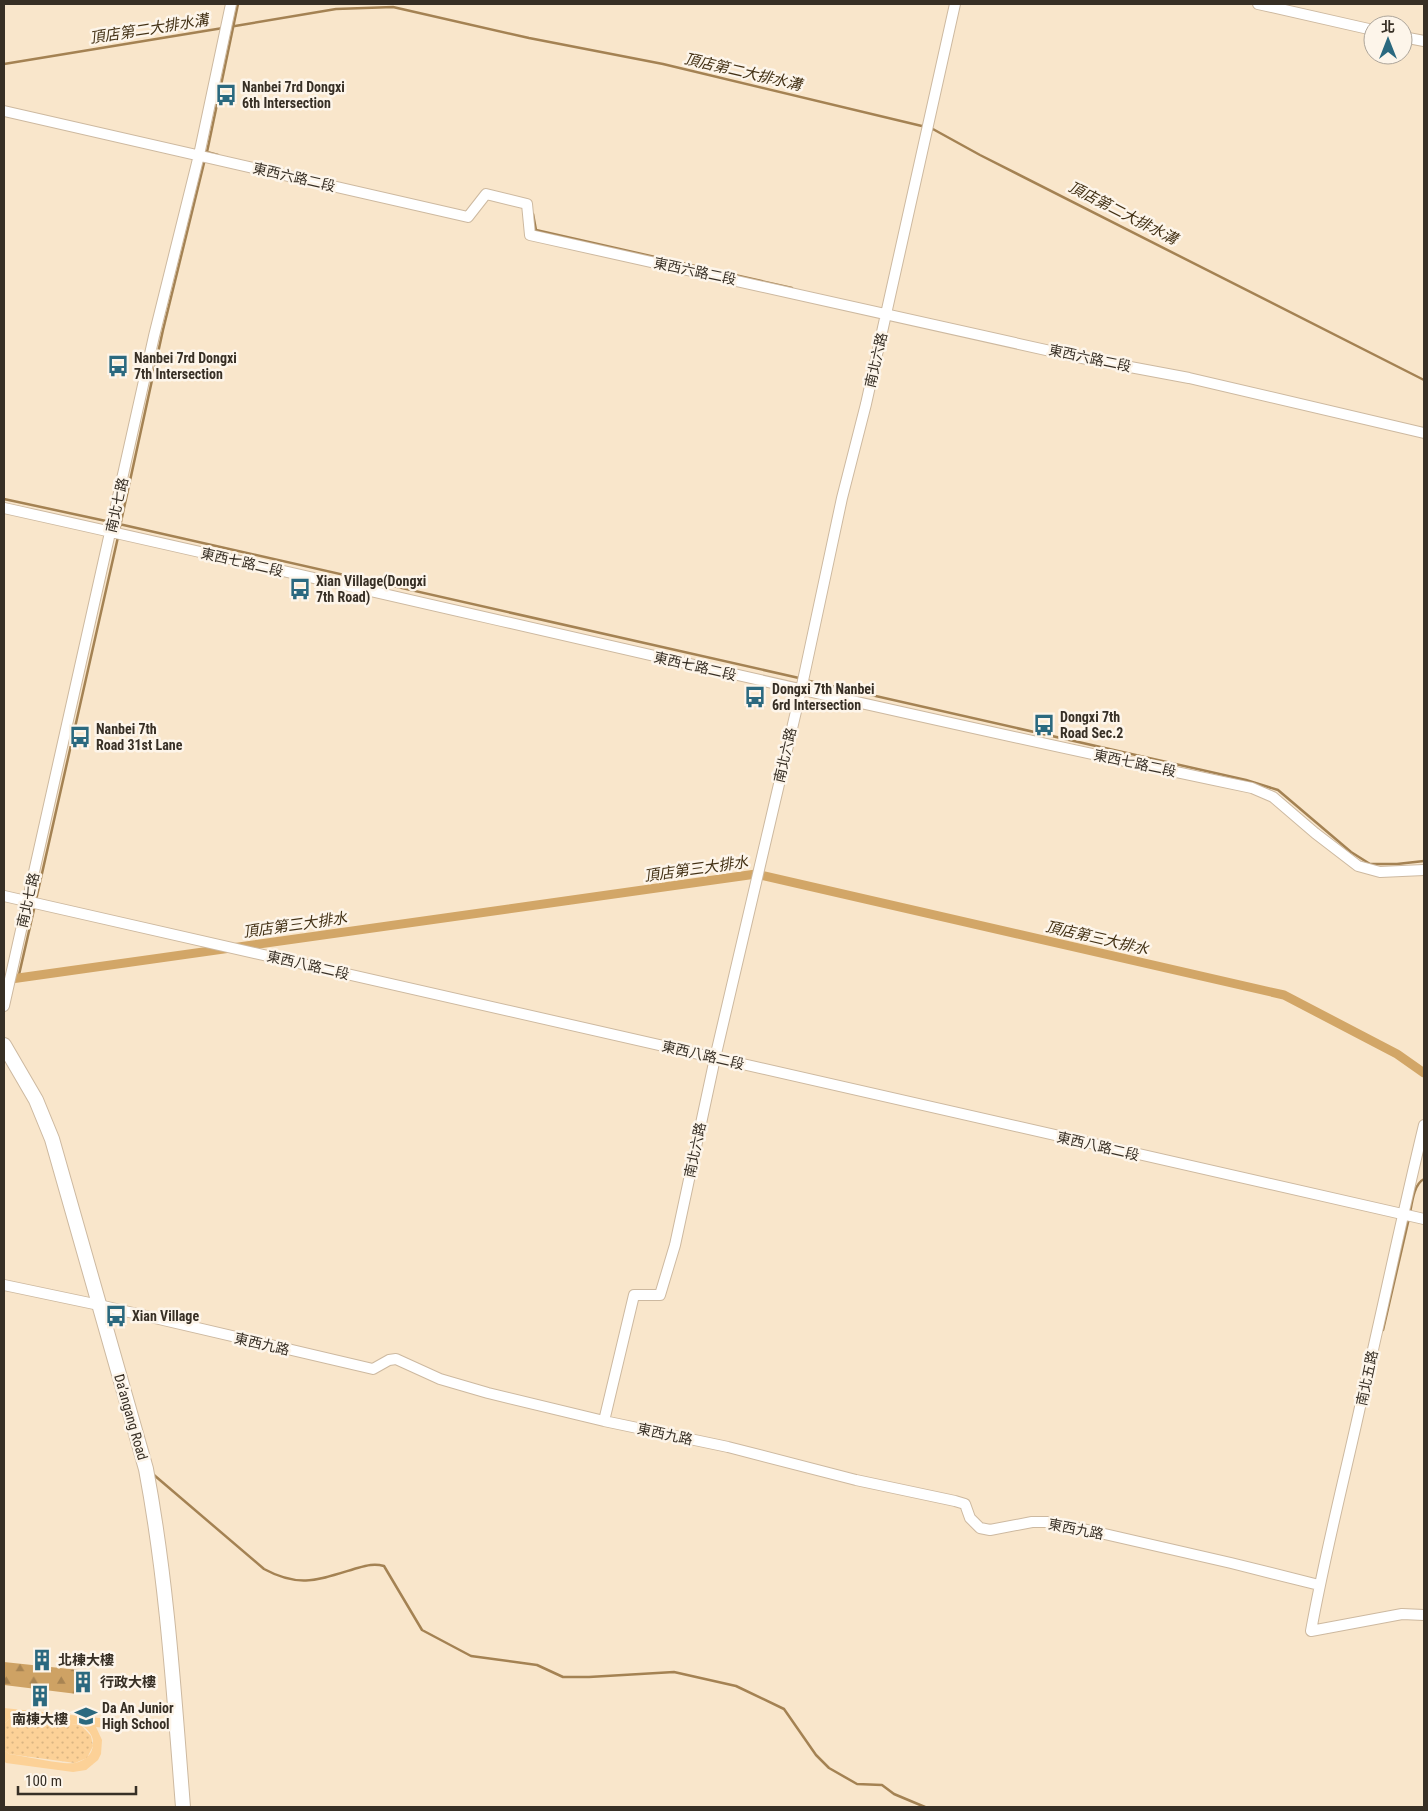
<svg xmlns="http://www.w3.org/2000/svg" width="1428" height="1811" viewBox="0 0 1428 1811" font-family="'Roboto Condensed','Noto Sans TC',sans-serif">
	<defs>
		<pattern id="grass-dots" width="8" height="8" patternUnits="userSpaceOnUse" patternTransform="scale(1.25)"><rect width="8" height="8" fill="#fcd197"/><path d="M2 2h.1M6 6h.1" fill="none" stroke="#d9b482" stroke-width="1.8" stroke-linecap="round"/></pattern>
		<pattern id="forest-firs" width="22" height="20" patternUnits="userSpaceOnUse" patternTransform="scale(1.25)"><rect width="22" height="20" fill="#cea264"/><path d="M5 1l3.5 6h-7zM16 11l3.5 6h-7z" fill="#a88452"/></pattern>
	</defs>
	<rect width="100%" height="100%" fill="#f9e6cb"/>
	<!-- grass -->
	<path fill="url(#grass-dots)" d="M13,1718L81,1725L91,1736L93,1746L87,1758L75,1763L9,1754L4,1750V1724L9,1719Z"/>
	<!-- forest -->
	<path fill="url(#forest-firs)" d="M4,1662L79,1670L77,1694L4,1685Z"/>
	<!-- park -->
	<path fill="#fcd197" d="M4,1708L109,1719L108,1728L96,1727L102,1740L101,1754L98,1760L86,1770L73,1772L6,1763L4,1761V1750L9,1754C25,1756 61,1765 75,1763C85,1761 93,1754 93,1744C94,1736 88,1729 81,1725L13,1718L9,1719L4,1724Z"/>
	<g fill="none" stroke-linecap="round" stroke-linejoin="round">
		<!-- stream -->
		<path stroke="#a48253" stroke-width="2.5" d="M229,27L336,9L393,7L529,38L663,64L926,127
			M4,64L223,28
			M931,128L980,155L1424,380
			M207,152L218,155
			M207,152L238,4
			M533,214L536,230L792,288
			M4,499L106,521
			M119,524L799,678
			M119,531L163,330L205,159
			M805,680L1246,780L1278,790L1351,852L1370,864H1397L1424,861
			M36,900L118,537
			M18,979L35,905
			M1410,1213C1412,1202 1414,1184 1424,1179
			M1383,1330L1409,1218
			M154,1475L264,1569C299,1588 318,1580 354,1569C365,1566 373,1563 384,1566L422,1630L471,1656L537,1665L563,1677H589L674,1672L736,1686L784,1709L816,1755L829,1768L857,1784L882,1785L894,1794L925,1807"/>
		<!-- canal -->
		<path stroke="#d2a667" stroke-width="9" d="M4,980L756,874L1284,995L1397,1054L1424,1073"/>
		<!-- minor casing -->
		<g stroke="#cdb9a0" stroke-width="12">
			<path id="minor" d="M1258,4L1373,30
				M1403,37L1424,41
				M4,111L468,217L486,194L527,204L530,235L1082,358L1189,378L1424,433
				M4,508C420,600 835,701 1252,788L1273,797L1315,833L1358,866L1380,872L1424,870
				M4,896L1424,1219
				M4,1006L154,336L199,155L231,4
				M1424,1125C1402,1216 1383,1307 1362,1398C1345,1476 1325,1553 1311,1631L1402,1614L1424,1615
				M4,1285L99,1305L373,1369L389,1360L396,1359L440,1379L488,1393L604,1421L728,1447L856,1480L955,1501L965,1504L970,1518L980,1528L990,1530L1032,1522H1052L1231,1563L1319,1585
				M604,1421L634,1295H660L675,1245L715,1058L801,690L842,498L866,404L955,4"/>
		</g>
		<!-- major casing -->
		<g stroke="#cdb9a0" stroke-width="16">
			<path id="major" d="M4,1045L36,1100L52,1139L146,1469C167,1580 174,1694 183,1807"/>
		</g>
		<!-- minor -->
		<use href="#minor" stroke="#fff" stroke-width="10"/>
		<!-- major -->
		<use href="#major" stroke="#fff" stroke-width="14"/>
	</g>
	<!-- icons -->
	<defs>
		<g id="bus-bare" transform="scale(1.725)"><path d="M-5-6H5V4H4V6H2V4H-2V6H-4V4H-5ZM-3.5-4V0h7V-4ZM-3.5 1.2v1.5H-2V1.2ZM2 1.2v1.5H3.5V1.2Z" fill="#2b697f" stroke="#fdf5ea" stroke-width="2.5" paint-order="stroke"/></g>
		<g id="building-bare" transform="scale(1.725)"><path d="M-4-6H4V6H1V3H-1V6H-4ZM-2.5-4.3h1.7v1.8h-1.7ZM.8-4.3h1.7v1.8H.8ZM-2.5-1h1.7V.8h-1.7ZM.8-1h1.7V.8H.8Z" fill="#2b697f" stroke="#fdf5ea" stroke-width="2.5" paint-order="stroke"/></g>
		<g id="school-bare" transform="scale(1.725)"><path d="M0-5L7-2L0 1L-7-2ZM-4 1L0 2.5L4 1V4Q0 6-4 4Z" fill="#2b697f" stroke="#fdf5ea" stroke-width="2.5" paint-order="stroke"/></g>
	</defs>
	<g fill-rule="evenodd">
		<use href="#bus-bare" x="226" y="95"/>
		<use href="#bus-bare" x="118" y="366"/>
		<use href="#bus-bare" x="300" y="589"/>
		<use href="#bus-bare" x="755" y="697"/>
		<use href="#bus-bare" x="1044" y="725"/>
		<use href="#bus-bare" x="80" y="737"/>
		<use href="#bus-bare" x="116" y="1316"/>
		<use href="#building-bare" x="42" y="1660"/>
		<use href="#building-bare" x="83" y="1682"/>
		<use href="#building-bare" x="40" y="1696"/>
		<use href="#school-bare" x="86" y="1716"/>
	</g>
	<g text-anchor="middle" stroke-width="5" stroke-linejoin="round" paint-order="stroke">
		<!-- poi labels -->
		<g font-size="14" font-weight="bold" fill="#372f25" stroke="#fdf5ea" text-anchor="start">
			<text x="242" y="92">Nanbei 7rd Dongxi<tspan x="242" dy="16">6th Intersection</tspan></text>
			<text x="134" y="363">Nanbei 7rd Dongxi<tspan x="134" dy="16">7th Intersection</tspan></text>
			<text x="316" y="586">Xian Village(Dongxi<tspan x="316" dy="16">7th Road)</tspan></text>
			<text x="772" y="694">Dongxi 7th Nanbei<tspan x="772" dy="16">6rd Intersection</tspan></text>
			<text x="1060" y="722">Dongxi 7th<tspan x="1060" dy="16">Road Sec.2</tspan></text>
			<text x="96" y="734">Nanbei 7th<tspan x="96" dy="16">Road 31st Lane</tspan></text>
			<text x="132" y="1321">Xian Village</text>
			<text x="58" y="1665">北棟大樓</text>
			<text x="100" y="1687">行政大樓</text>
			<text x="102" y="1713">Da An Junior<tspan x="102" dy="16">High School</tspan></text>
			<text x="40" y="1724" text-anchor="middle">南棟大樓</text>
		</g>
		<!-- street labels -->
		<g font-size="14" fill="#372f25" stroke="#fdf5ea">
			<text transform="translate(294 177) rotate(13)" y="5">東西六路二段</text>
			<text transform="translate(695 271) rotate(12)" y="5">東西六路二段</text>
			<text transform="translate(1090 358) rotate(12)" y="5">東西六路二段</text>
			<text transform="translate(876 360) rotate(-77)" y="5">南北六路</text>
			<text transform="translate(117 505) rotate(-77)" y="5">南北七路</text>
			<text transform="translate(242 562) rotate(13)" y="5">東西七路二段</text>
			<text transform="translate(695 666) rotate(13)" y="5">東西七路二段</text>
			<text transform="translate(785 755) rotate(-77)" y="5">南北六路</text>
			<text transform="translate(1135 763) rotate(12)" y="5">東西七路二段</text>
			<text transform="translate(28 900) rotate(-77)" y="5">南北七路</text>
			<text transform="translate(308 965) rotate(13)" y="5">東西八路二段</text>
			<text transform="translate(703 1055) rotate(13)" y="5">東西八路二段</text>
			<text transform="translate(1098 1146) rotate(13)" y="5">東西八路二段</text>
			<text transform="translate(695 1150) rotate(-78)" y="5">南北六路</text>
			<text transform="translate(262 1344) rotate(13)" y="5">東西九路</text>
			<text transform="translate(1367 1378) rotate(-78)" y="5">南北五路</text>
			<text transform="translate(131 1417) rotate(74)" y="5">Da’angang Road</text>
			<text transform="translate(665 1434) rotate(12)" y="5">東西九路</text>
			<text transform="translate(1076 1529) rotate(11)" y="5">東西九路</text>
		</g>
		<!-- water labels -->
		<g font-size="15" font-style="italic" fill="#433115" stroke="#fdf5ea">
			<text transform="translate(149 29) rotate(-9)" y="5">頂店第二大排水溝</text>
			<text transform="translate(743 72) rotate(13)" y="5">頂店第二大排水溝</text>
			<text transform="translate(1123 213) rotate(27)" y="5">頂店第二大排水溝</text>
			<text transform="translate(696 869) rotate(-8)" y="5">頂店第三大排水</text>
			<text transform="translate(295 925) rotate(-8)" y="5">頂店第三大排水</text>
			<text transform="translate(1097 938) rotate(13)" y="5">頂店第三大排水</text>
		</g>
	</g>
	<!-- border -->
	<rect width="1428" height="1811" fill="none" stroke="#372f25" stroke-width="10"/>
	<!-- north arrow -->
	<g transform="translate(1388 40)"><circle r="24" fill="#fdf5ea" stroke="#aea69b"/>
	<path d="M0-4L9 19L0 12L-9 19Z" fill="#2b697f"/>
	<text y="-8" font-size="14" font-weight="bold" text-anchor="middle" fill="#372f25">北</text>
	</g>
	<!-- scale -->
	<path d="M18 1786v8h118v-8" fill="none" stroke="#372f25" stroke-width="2.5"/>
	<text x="25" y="1786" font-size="15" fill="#372f25" stroke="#fdf5ea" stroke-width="4" paint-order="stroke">100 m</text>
</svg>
